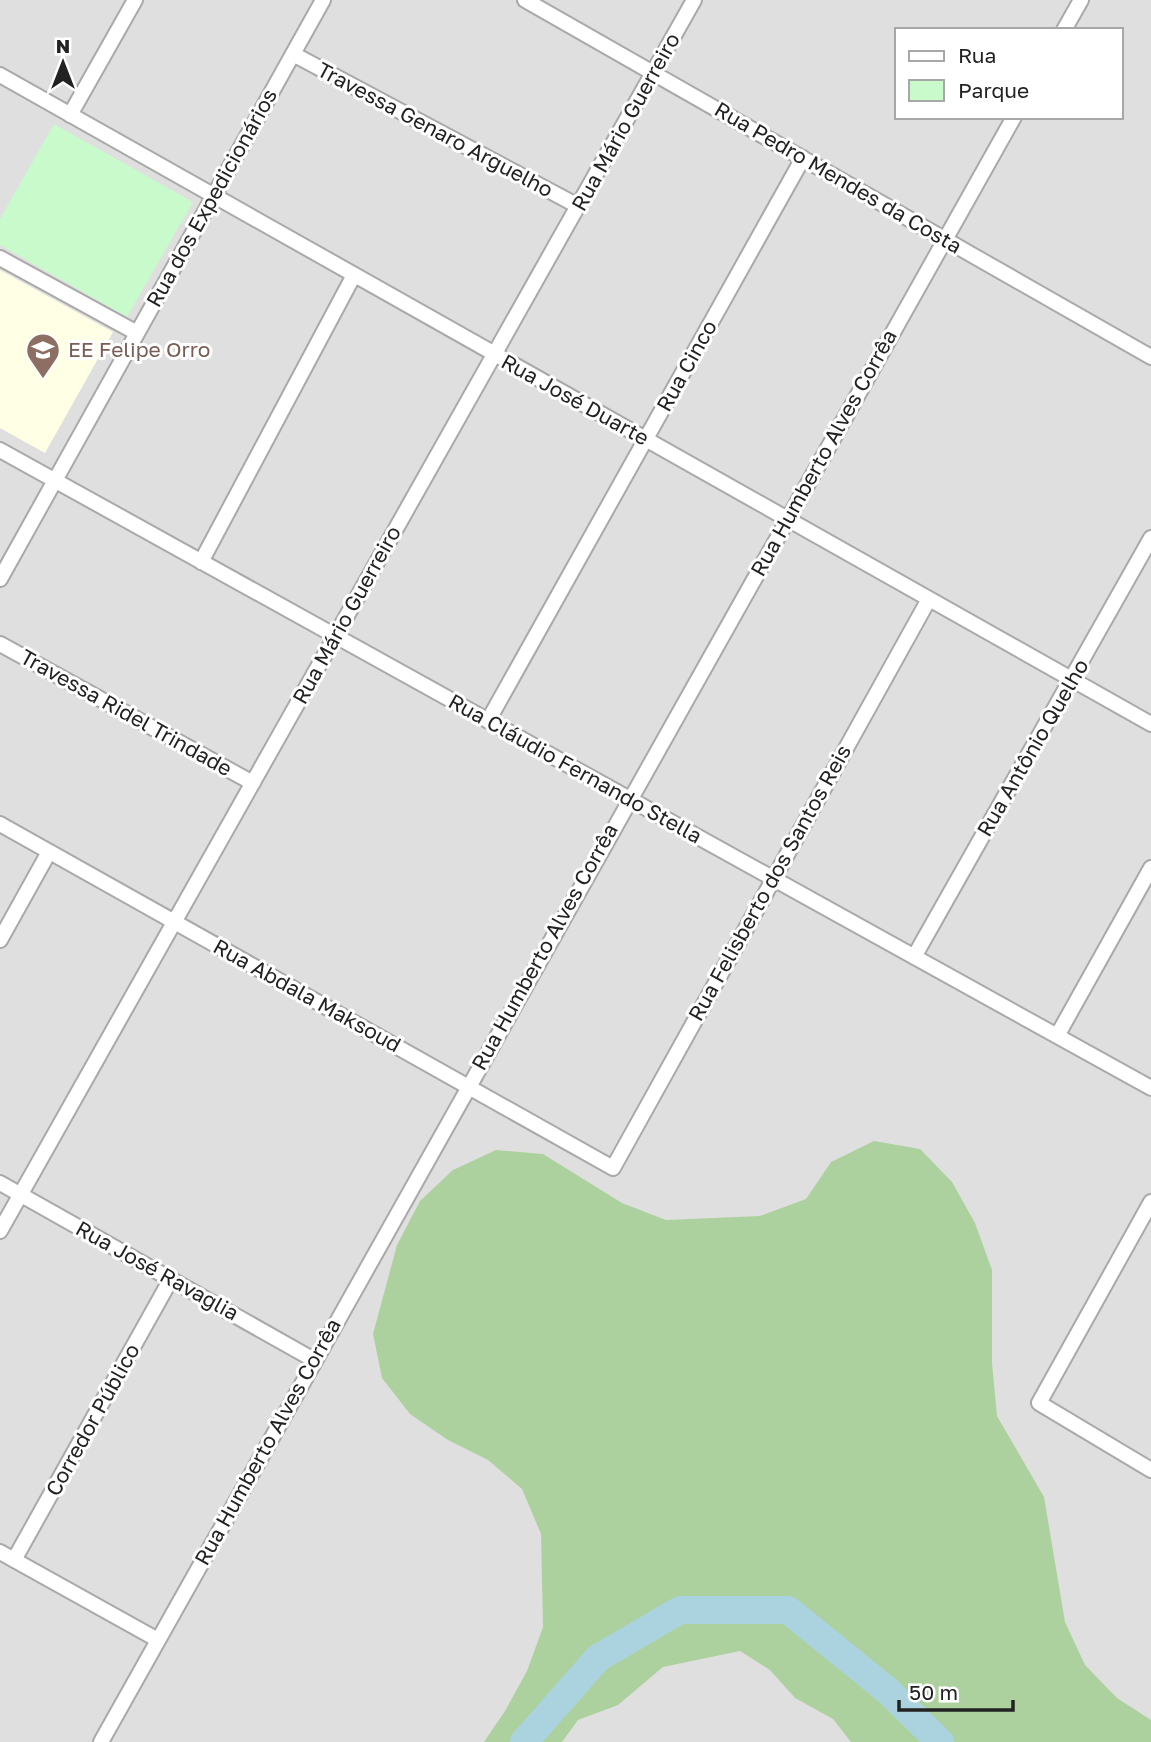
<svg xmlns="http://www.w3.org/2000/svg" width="1151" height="1742" viewBox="0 0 1151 1742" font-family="'Golos Text',sans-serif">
	<rect width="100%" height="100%" fill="#f2efe9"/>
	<!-- residential -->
	<path fill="#e0dfdf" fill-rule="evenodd" d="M0,0H1151V1742H0ZM897,30H1121V117H897Z"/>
	<!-- education -->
	<path fill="#ffffe5" d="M0,270L113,332L45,453L0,428Z"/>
	<!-- forest -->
	<path fill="#add19e" d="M874,1141L920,1149L952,1182L975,1223L992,1270V1363L997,1416L1044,1497L1065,1622L1085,1665L1117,1698L1151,1720V1742H851L833,1719L795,1698L770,1670L740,1651L663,1667L618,1705L578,1720L562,1742H484L505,1711L527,1671L543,1627L541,1534L522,1489L488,1460L448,1440L410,1414L382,1378L373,1334L397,1245L420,1201L453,1170L496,1150L543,1154L622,1203L666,1220L760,1216L806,1199L831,1162Z"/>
	<!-- park -->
	<path fill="#c8facc" d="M54,124L193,202L127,317L0,245V219Z"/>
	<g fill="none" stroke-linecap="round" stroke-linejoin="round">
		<!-- river -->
		<path stroke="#aad3df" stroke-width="28" d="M524,1742L598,1658L680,1610H788L888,1691L940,1742"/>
		<!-- minor casing -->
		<g stroke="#a9a9a9" stroke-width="18">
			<path id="minor" d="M525,0L1151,357
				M1064,30L1081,0
				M293,54L578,206
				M0,75L1151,724
				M70,115L135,0
				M0,258L137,333
				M0,450L1151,1088
				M201,562L354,275
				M0,579L323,0
				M0,644L253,783
				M488,721L803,158
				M0,824L613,1168L929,599
				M0,940L49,852
				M914,957L1151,538
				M1057,1036L1151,868
				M0,1183L314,1360
				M1151,1202L1039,1403L1151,1470
				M0,1231L694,0
				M0,1552L158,1640
				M14,1560L171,1279
				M101,1742L1014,117"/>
		</g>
		<!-- minor -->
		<use href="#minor" stroke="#fff" stroke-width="14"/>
	</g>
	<!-- icons -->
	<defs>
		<g id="school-pin" transform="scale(1.75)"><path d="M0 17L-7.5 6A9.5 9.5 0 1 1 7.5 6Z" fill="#8d6e63" stroke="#fff"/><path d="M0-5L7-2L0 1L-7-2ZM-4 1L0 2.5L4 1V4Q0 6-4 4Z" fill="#fff"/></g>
	</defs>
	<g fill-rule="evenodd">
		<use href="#school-pin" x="43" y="350"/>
	</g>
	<g text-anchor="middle" stroke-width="6" stroke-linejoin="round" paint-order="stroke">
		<!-- street labels -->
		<g font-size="21" fill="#222" stroke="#fff">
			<text transform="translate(626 122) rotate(-61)" y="7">Rua Mário Guerreiro</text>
			<text transform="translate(435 130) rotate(28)" y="7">Travessa Genaro Arguelho</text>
			<text transform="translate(838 178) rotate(30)" y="7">Rua Pedro Mendes da Costa</text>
			<text transform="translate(212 198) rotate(-61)" y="7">Rua dos Expedicionários</text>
			<text transform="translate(687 366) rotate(-61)" y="7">Rua Cinco</text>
			<text transform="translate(575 400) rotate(29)" y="7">Rua José Duarte</text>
			<text transform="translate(824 453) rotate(-61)" y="7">Rua Humberto Alves Corrêa</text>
			<text transform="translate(347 615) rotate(-61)" y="7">Rua Mário Guerreiro</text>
			<text transform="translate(126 713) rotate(29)" y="7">Travessa Ridel Trindade</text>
			<text transform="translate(1033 748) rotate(-60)" y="7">Rua Antônio Quelho</text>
			<text transform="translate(575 769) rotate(29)" y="7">Rua Cláudio Fernando Stella</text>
			<text transform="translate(770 883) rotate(-61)" y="7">Rua Felisberto dos Santos Reis</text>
			<text transform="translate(545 947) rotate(-61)" y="7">Rua Humberto Alves Corrêa</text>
			<text transform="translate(307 996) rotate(29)" y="7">Rua Abdala Maksoud</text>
			<text transform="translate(157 1271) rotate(29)" y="7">Rua José Ravaglia</text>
			<text transform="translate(93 1420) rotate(-61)" y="7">Corredor Público</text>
			<text transform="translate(268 1442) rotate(-61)" y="7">Rua Humberto Alves Corrêa</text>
		</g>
		<!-- education labels -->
		<g font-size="21" fill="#785e54" stroke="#fff" text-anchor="start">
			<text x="68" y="357">EE Felipe Orro</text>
		</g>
	</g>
	<!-- legend -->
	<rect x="895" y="28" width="228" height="91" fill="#ffffff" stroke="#a7a7a7" stroke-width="2"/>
	<rect x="909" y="51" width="35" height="10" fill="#ffffff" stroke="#a7a7a7" stroke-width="2"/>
	<text x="958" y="63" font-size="21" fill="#222222">Rua</text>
	<rect x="909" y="80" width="35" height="21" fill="#c8facc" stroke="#a7a7a7" stroke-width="2"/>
	<text x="958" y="98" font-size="21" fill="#222222">Parque</text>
	<!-- north arrow -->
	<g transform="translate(63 63)" stroke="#ffffff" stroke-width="5" paint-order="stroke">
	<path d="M0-5L12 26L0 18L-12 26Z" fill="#222222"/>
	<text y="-10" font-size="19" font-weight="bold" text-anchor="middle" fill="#222222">N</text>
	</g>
	<!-- scale -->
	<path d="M899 1700v10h114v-10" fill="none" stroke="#222222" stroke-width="3.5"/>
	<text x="909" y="1700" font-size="21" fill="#222222" stroke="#ffffff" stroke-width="5" paint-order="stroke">50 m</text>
</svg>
